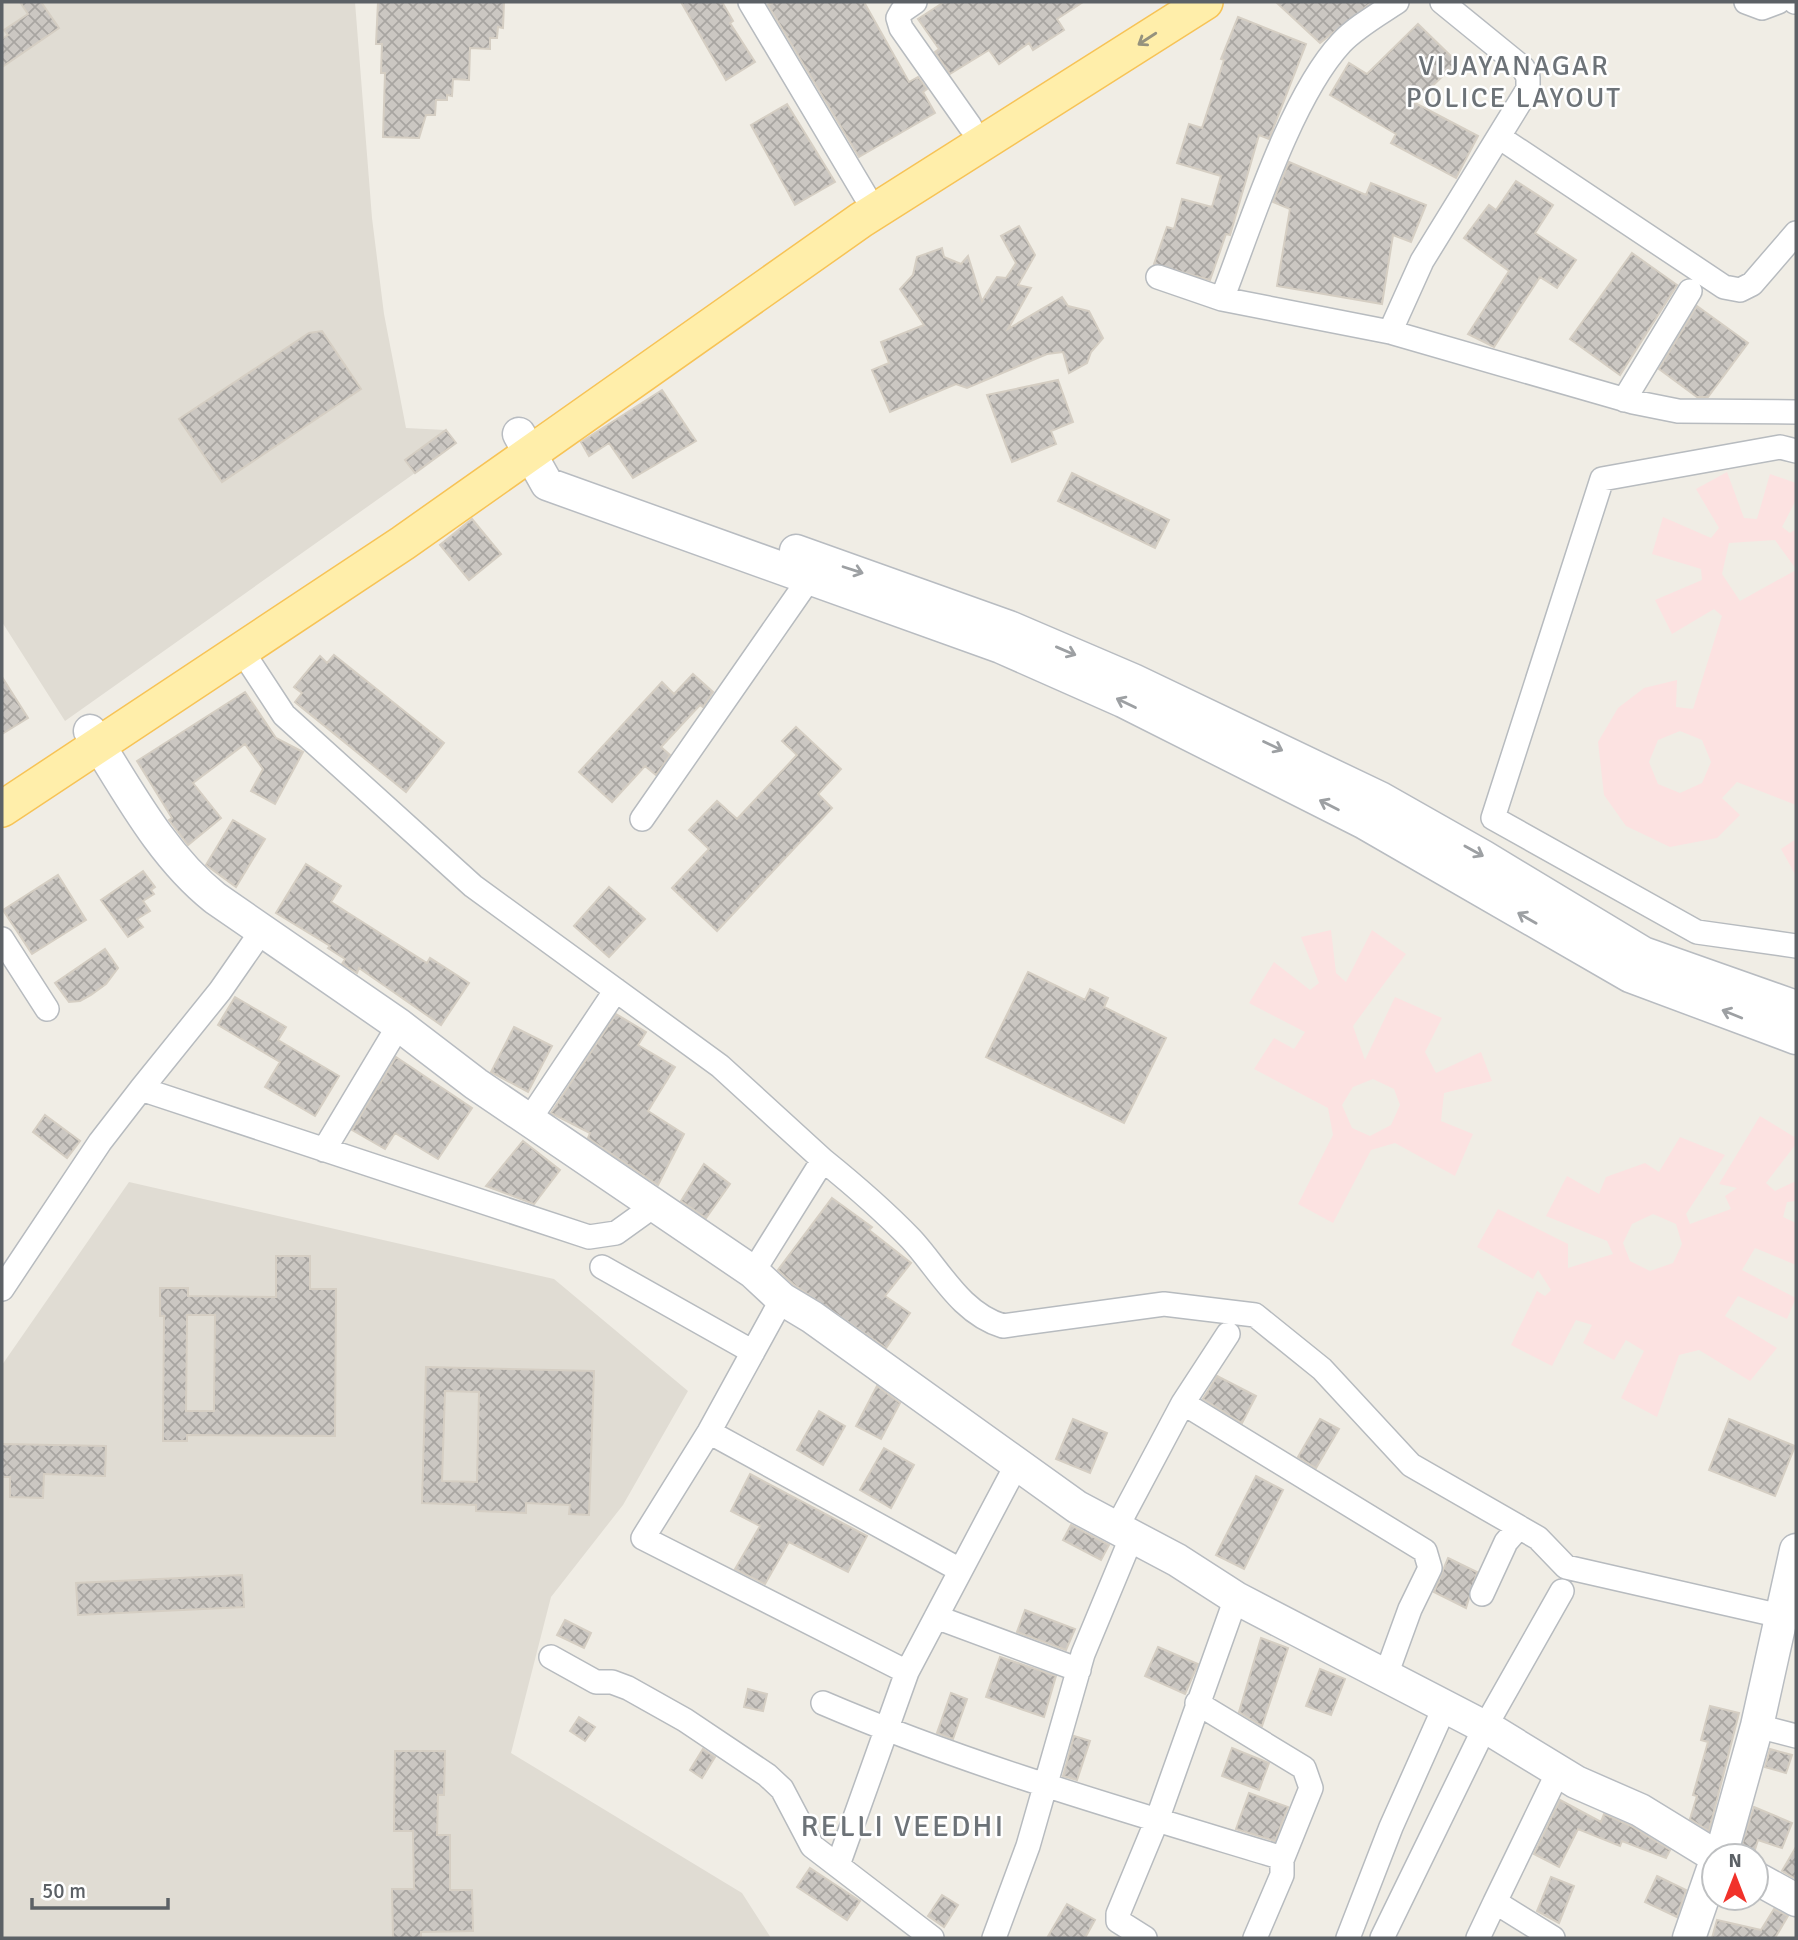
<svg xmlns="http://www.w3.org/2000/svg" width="1798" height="1940" viewBox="0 0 1798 1940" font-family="Signika,sans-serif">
	<defs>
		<pattern id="building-cross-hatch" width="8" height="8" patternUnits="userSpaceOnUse" patternTransform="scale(1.75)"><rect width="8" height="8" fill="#cbc7c2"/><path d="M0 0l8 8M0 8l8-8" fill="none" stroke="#a8a5a1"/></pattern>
	</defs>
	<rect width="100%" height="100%" fill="#f0ede5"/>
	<!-- education -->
	<path fill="#e0dcd3" d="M2,2H355L372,218L384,314L406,428L446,430L406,459L415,473L65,721L2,622Z
		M129,1182L554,1279L688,1391L623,1505L551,1597L511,1753L742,1893L771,1938H2V1365Z"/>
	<!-- medical -->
	<path fill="#fce2e1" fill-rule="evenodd" d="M1727,472L1744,518L1757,519L1770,474L1796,483V500L1782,527L1790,533L1796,529V569L1775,540L1729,543L1722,574L1740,601L1796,570V805L1737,782L1722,798L1740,815L1717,838L1670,847L1626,826L1604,795L1598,742L1618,708L1644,688L1677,680L1676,707L1693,709L1722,616L1714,609L1672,634L1655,600L1702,580L1701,569L1652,554L1663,517L1711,538L1719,528L1696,489ZM1680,731L1702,740L1711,762L1702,783L1680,793L1658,784L1649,762L1658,740Z
		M1796,839V874H1795L1781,849Z
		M1331,930L1336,973L1346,982L1372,930L1406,954L1353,1026L1365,1060L1395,997L1442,1018L1425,1052L1436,1073L1481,1052L1492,1081L1444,1093L1441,1121L1473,1134L1455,1176L1395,1143L1371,1150L1333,1223L1298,1204L1333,1135L1328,1108L1254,1069L1274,1038L1294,1049L1305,1032L1249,1003L1274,962L1310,990L1319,983L1301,937ZM1373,1079L1394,1089L1400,1105L1391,1125L1370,1136L1352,1128L1342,1105L1353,1087Z
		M1760,1116L1796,1138V1144L1766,1183L1775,1191L1796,1181V1201L1787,1202L1783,1217L1796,1223V1265L1755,1248L1742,1270L1796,1298L1787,1319L1738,1296L1725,1316L1777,1348L1750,1381L1699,1350L1679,1355L1657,1417L1621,1398L1644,1351L1626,1340L1614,1360L1583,1343L1592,1325L1576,1320L1552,1366L1511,1345L1537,1291L1545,1296L1551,1290L1538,1270L1533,1279L1477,1247L1498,1209L1568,1244V1268L1613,1254L1607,1241L1546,1216L1567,1176L1599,1194L1606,1177L1645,1163L1659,1172L1680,1137L1725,1155L1686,1214L1690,1224L1731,1209L1725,1196L1737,1188L1719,1184ZM1653,1214L1676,1224L1682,1244L1673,1263L1650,1271L1630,1261L1623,1243L1632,1224Z"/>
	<!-- building -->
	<path fill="url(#building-cross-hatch)" stroke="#d5cec3" stroke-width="2" fill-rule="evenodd" d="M20,2H41L59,28L2,67V39L8,35L4,30L28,14Z
		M378,2H504L503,28L498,27L497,38H490V49L470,48L469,80L453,79L452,96L447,95V100H436L435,115H426L419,138L383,137L385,73H381L382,44H376Z
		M681,2H722L733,21L730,23L755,62L726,80Z
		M774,2H864L909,82L918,77L927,89L923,92L935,113L859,157L768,5Z
		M944,2H1083L1057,19L1064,30L1033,50L1029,43L999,64L989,50L950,74L935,52L939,49L918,19Z
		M1276,2H1372L1320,43Z
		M1238,17L1306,44L1269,139L1259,135L1230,235L1226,234L1210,280L1154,264L1167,227L1174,229L1182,199L1212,207L1221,176L1177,163L1189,124L1202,128L1224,60L1221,59Z
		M1418,24L1457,62L1415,103L1478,136L1456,178L1391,143L1396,134L1330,95L1349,63L1367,74Z
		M787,104L835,182L795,205L751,125Z
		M1289,162L1366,195L1371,183L1426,205L1411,242L1393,235L1382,304L1277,286L1290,209L1273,202Z
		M1516,181L1553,205L1535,233L1576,260L1557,288L1540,277L1494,347L1468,334L1509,271L1464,238L1489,205L1496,210Z
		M1019,226L1035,255L1018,285L1031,288L1008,329L1062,297L1068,306L1089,311L1103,338L1091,352L1087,363L1069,373L1063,352L1047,354L967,388L956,384L890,412L872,370L889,363L881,342L924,325L900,289L913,275L917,257L942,248L944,257L961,264L968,256L982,301L997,277L1006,278L1016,263L1001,236Z
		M1632,253L1677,285L1620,375L1570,339Z
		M1697,306L1748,343L1708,397H1697L1659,369Z
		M322,331L361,389L222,482L179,419L309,333Z
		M1058,380L1073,422L1051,431L1056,444L1012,462L987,395Z
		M662,390L696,441L633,478L609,443L589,456L581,442Z
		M446,430L456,443L415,473L405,460Z
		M1072,473L1169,520L1155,548L1058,501Z
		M472,519L501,554L469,580L440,545Z
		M334,655L444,743L406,792L295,702L302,693L294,687L320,656L327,663Z
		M693,674L713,692L703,707L700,705L661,747L670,755L656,775L645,766L612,802L579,772L662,682L674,694Z
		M2,677L28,718L2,734Z
		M245,692L276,738L303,752L275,804L251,791L263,769L245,744L193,783L221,818L188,845L169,820L172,818L137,761Z
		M796,727L841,769L818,794L832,808L717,931L672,888L709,849L689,830L717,801L737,819L797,755L782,741Z
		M233,820L265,839L236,887L206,865Z
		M306,864L341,886L331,902L427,963L430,958L469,983L441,1025L359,968L357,973L346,966L342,964L345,959L328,948L330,946L276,913Z
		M143,871L155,887L151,890L154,894L143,901L150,911L137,919L143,927L128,937L101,900Z
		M58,875L86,920L32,954L3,910Z
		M609,887L645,919L609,957L574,926Z
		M105,949L118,968L106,984L91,995L80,1001L69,1002L55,983Z
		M1028,972L1085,1000L1090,989L1108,998L1104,1007L1166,1038L1124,1123L986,1057Z
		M235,997L286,1027L278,1040L339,1076L315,1116L265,1087L280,1062L218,1025Z
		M616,1014L646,1032L638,1045L675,1067L648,1111L684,1134L658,1185L588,1138L590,1133L551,1113Z
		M514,1027L552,1046L528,1092L491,1072Z
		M396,1057L472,1108L438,1159L395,1133L385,1149L352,1130Z
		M45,1115L80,1141L67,1158L33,1132Z
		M523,1141L560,1170L534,1204L486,1186Z
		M704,1164L730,1184L706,1218L681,1201Z
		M832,1198L872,1227L869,1230L911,1263L885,1296L910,1313L886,1348L793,1284L778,1270Z
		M276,1256H310V1289H336L335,1436L187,1435V1441H163L164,1316H160V1288H188V1296L276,1297ZM187,1315H215L214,1411H186Z
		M426,1367L594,1371L589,1515L569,1514L570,1505L526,1503V1513L476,1511V1505L422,1503ZM445,1391L479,1392L477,1482L442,1481Z
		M1217,1376L1256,1396L1242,1423L1203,1399Z
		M877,1386L900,1403L881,1439L856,1426Z
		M819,1411L845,1426L823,1465L797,1450Z
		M1073,1419L1107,1433L1090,1473L1056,1459Z
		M1320,1419L1339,1429L1316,1468L1298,1457Z
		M1729,1419L1795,1446L1775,1496L1709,1470Z
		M2,1444L106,1446L105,1476L44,1474L43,1498L10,1497V1477H2Z
		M884,1448L914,1465L891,1508L860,1490Z
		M750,1474L867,1536L848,1572L789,1542L765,1584L735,1569L760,1526L731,1511Z
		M1256,1476L1283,1490L1244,1569L1216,1555Z
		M1071,1525L1109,1545L1101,1560L1063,1540Z
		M1448,1558L1477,1572L1466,1608L1434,1592Z
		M242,1575L244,1607L78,1615L76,1583Z
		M1025,1610L1075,1629L1066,1650L1017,1632Z
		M565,1620L591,1633L584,1648L557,1635Z
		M1261,1638L1288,1648L1262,1726L1239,1712Z
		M1158,1647L1198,1664L1185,1694L1145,1676Z
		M1000,1657L1056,1676L1044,1717L986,1697Z
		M1320,1669L1345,1679L1331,1715L1306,1706Z
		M748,1689L767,1694L763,1711L744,1707Z
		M951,1693L967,1699L953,1739L937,1733Z
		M1710,1706L1739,1713L1709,1831L1690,1819L1697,1796L1693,1795L1708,1742L1701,1740Z
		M579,1717L595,1727L585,1741L570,1731Z
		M1074,1736L1090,1741L1077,1780L1063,1776Z
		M1232,1748L1269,1763L1259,1790L1222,1776Z
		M703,1749L715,1757L702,1778L690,1770Z
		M1770,1749L1792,1755L1786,1773L1765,1767Z
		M395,1751H445L444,1795H438L437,1835H450V1890H472L473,1931L421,1932V1938H393L392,1889H414L413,1831H394Z
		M1249,1793L1288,1807L1275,1841L1236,1829Z
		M1560,1800L1601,1822L1604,1814L1631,1826L1670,1850L1666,1858L1622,1841L1620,1846L1578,1829L1559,1867L1534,1854Z
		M1754,1807L1792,1823L1782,1848L1758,1840L1753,1856H1738Z
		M1796,1847V1879L1782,1871Z
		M810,1868L860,1901L847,1920L797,1887Z
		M1657,1876L1686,1890L1677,1917L1645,1902Z
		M1551,1877L1574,1886L1559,1923L1537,1911Z
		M942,1895L958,1905L944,1927L928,1916Z
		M1067,1904L1095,1920L1085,1938H1047Z
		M1774,1909L1788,1916L1775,1938H1712L1717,1920L1761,1930Z"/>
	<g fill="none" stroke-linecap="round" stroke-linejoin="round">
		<!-- street casing -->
		<g stroke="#b7bbbf" stroke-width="26">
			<path id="street" d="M750,2L865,195
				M915,2L902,11L898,18L901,28L970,126
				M1746,2L1762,8L1778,2
				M1795,2H1796
				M1499,137L1724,287L1740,290L1752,284L1796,233
				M1158,277L1222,299L1390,332L1633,402L1678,411L1796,412
				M1222,299C1250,227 1290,98 1341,43C1356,27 1379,14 1397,2
				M1390,332L1422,261L1528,89V77L1523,68L1442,2
				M1624,400L1690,291
				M1796,451L1780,447L1602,479L1493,818L1697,932L1796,946
				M242,651L284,715L473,886L720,1066L823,1160L753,1272
				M642,819L802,589L814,564
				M261,932L220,991L141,1089L589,1237L616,1233L655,1205
				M2,939L47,1009
				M529,1120L616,990
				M324,1150L399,1025
				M823,1160C854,1185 883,1210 911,1239C939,1269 960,1313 1003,1326L1164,1304L1255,1315L1322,1369L1411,1465L1538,1538L1566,1567L1781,1616
				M602,1267L753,1352
				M2,1289L100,1142L141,1089
				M782,1299L709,1432L643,1538L907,1672L1018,1462
				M1183,1403L1425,1551L1430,1568L1410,1609L1386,1675
				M709,1432L960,1570
				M1117,1527L1183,1403L1228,1334
				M1482,1594L1506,1542L1519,1527
				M936,1617L1079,1670
				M551,1657L596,1682H612L628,1688L685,1720L767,1775L782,1789L812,1846L932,1938
				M823,1703C970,1766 1124,1810 1276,1856L1282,1860V1875L1255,1938
				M1197,1703L1304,1768L1311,1788L1282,1860
				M1757,1726L1796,1736
				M838,1865L907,1672
				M994,1938L1028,1846L1083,1654L1132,1536
				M1145,1938L1118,1921V1914L1157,1820L1236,1598
				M1348,1938L1391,1827L1445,1706
				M1382,1938L1485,1727L1562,1591
				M1478,1938L1495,1902
				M1553,1938L1495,1902L1559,1770"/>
		</g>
		<!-- secondary casing -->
		<g stroke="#b8bcc1" stroke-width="35">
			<path id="secondary" d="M519,434L547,484L1001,647L1123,701L1363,822L1630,976L1796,1038
				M796,551L1009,627L1133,680L1380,798L1484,857L1643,953L1796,1007
				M90,731C127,789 161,855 215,898L399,1025L476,1084L753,1272L782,1299L812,1317L1077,1507L1177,1560L1236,1598L1496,1733L1576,1782L1640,1810L1715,1856
				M1718,1856L1725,1841L1757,1726L1796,1550
				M1756,1878L1796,1900
				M1689,1938L1714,1866"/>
		</g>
		<!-- primary casing -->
		<g stroke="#f7c356" stroke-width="38">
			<path id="primary" d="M2,809L403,543L861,220L1205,2"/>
		</g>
		<!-- street -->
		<use href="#street" stroke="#fff" stroke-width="23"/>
		<!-- secondary -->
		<use href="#secondary" stroke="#fff" stroke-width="32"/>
		<!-- primary -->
		<use href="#primary" stroke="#fea" stroke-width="35"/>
	</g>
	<!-- one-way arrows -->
	<defs><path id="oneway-shaft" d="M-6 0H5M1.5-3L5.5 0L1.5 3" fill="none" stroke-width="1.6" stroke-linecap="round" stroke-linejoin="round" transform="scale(1.75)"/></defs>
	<use stroke="#95927e" href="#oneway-shaft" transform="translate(1147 39) rotate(147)"/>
	<g stroke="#9da0a3">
		<use href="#oneway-shaft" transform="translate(853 570) rotate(18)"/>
		<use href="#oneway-shaft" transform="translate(1066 651) rotate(23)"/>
		<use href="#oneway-shaft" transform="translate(1126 703) rotate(-154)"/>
		<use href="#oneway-shaft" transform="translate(1273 746) rotate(26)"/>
		<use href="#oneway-shaft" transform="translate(1329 805) rotate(-153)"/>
		<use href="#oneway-shaft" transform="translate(1474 851) rotate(29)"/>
		<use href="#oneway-shaft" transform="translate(1527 918) rotate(-150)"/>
		<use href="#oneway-shaft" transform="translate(1732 1014) rotate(-158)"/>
	</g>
	<g text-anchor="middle" stroke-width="5" stroke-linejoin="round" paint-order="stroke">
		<!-- neighbourhood labels -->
		<g font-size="28" letter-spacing="2" fill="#6d7378" stroke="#fff">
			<text x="1514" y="75">VIJAYANAGAR<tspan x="1514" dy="32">POLICE LAYOUT</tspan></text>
		</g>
		<!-- quarter labels -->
		<g font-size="30" letter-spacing="2" fill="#6d7378" stroke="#fff">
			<text x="903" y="1836">RELLI VEEDHI</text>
		</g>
	</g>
	<!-- border -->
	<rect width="1798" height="1940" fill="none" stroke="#5c6166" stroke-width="7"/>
	<!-- north arrow -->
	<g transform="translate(1735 1877)"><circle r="33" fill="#ffffff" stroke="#bec0c2" stroke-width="2"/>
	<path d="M0-5L12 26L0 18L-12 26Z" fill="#f1312a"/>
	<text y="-10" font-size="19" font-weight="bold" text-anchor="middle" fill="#5c6166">N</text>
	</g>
	<!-- scale -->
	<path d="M32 1898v10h136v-10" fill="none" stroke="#5c6166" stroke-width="3.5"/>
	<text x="42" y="1898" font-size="21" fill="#5c6166" stroke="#ffffff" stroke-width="5" paint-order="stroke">50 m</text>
</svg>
